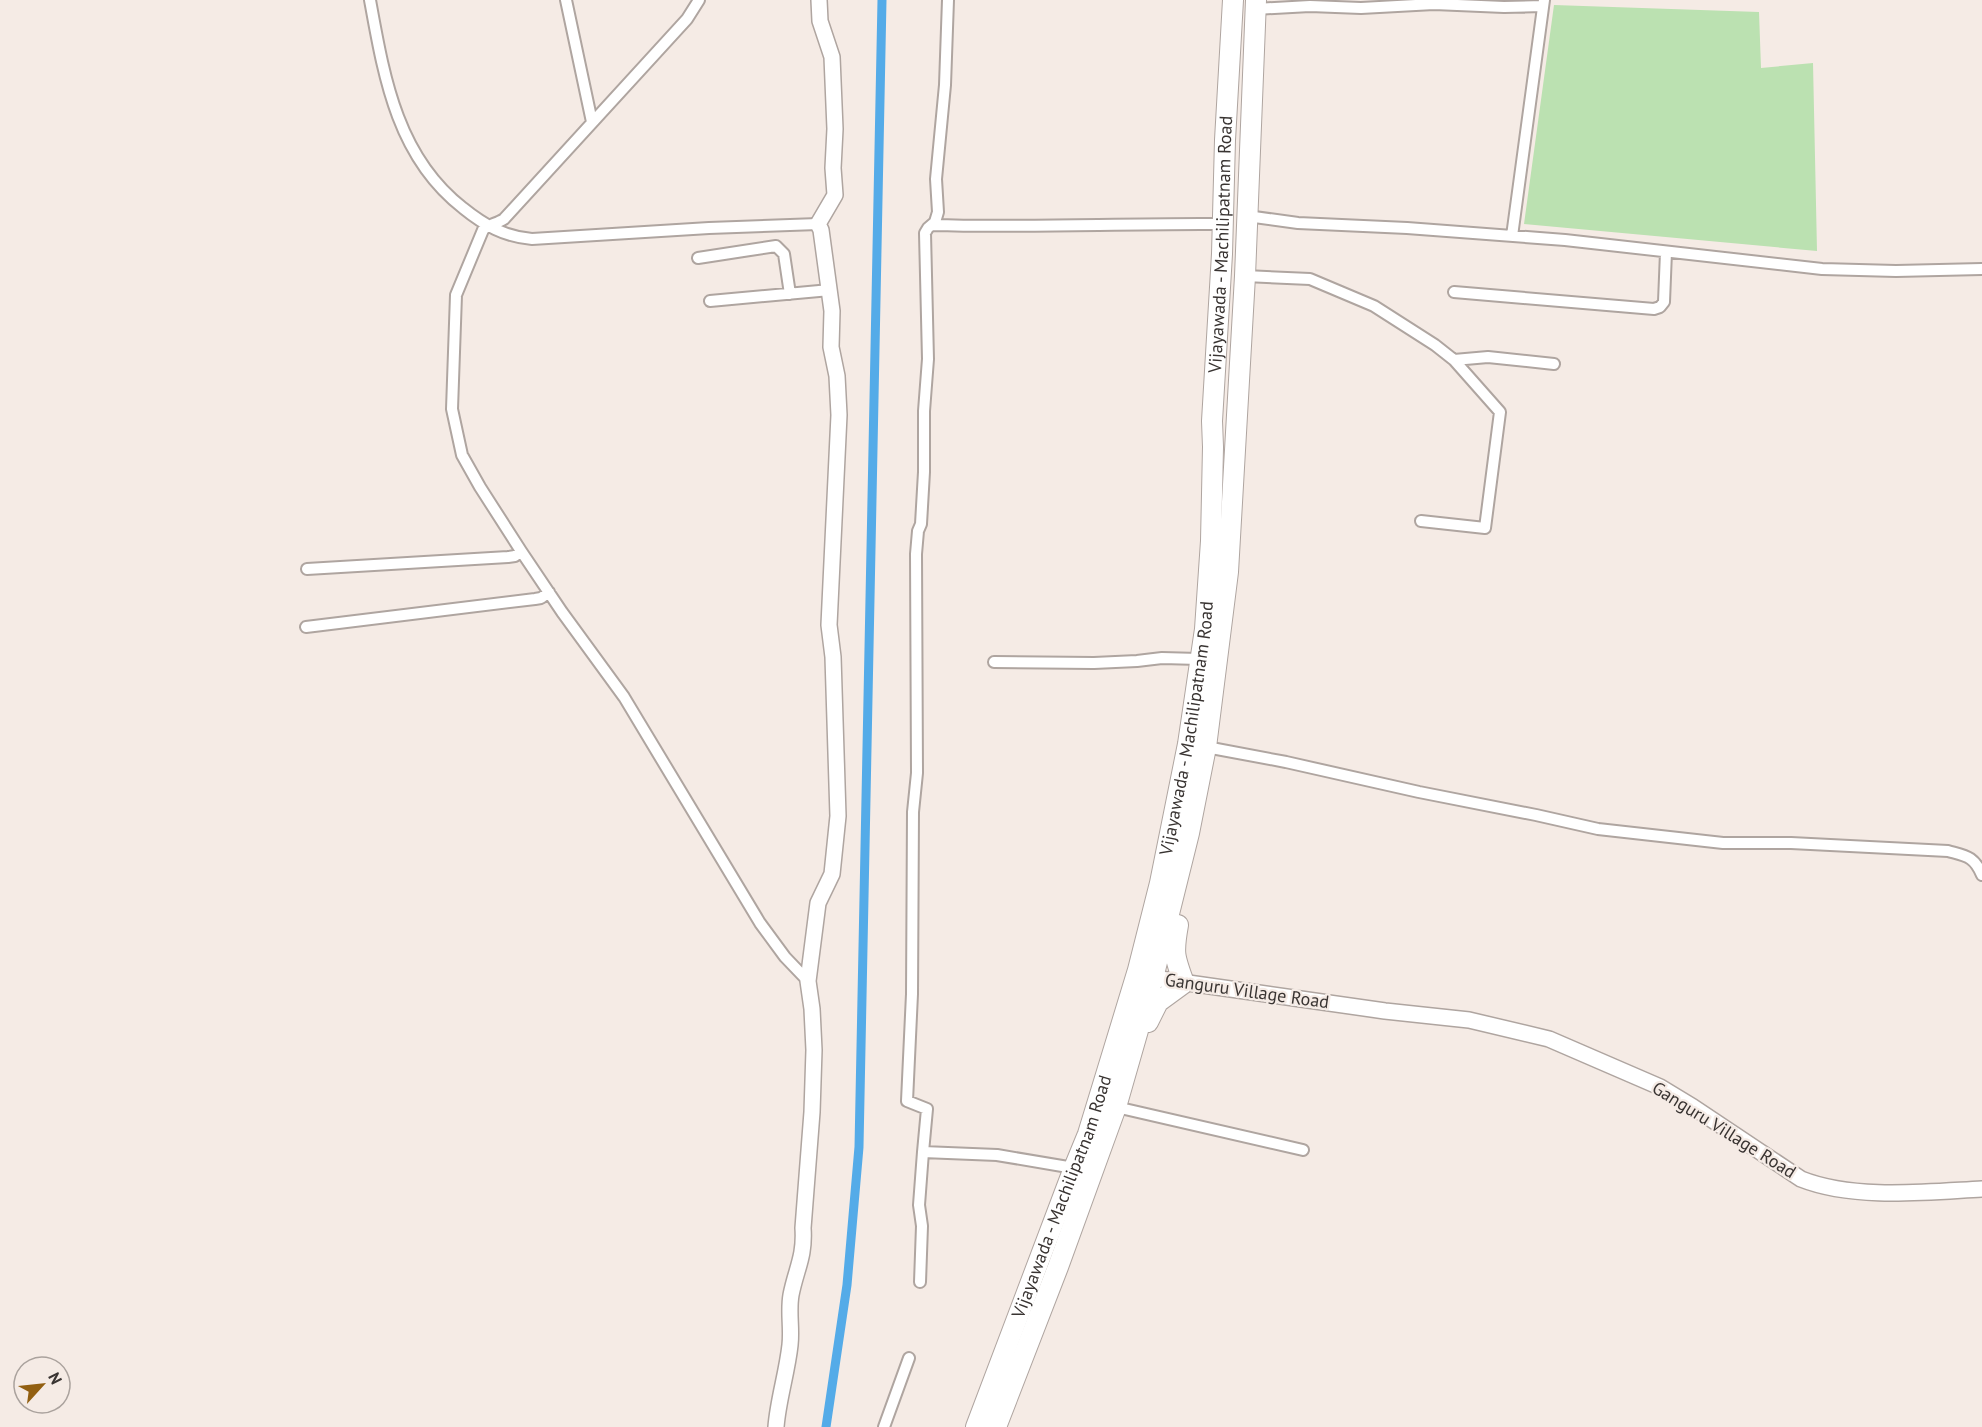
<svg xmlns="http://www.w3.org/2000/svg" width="1982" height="1427" viewBox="0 0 1982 1427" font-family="'PT Sans',sans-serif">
	<rect width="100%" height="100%" fill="#f5ebe5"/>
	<!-- pitch -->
	<path fill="#bbe1b1" d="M1554,5L1759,12L1761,68L1813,63L1817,251L1524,224Z"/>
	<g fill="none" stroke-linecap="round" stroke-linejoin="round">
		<!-- canal -->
		<path stroke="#54abe8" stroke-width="9" d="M826,1427L847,1285L859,1147L882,0"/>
		<!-- street casing -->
		<g stroke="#afa5a0" stroke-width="14">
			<path id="street" d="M370,0C384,77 397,157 463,208C484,225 505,237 532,239L709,228L818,224
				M566,0L592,122
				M699,0L687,19L504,219C497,224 488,224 483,230L456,295L452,409L462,455L480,487L521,551L562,612L624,697L760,923L785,957L808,981
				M948,0L945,85L936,179L938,212L935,222L928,228L925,233L928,359L924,411V472L921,524L918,531L916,554L917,773L913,812L912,994L907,1101L927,1109L923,1152L997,1155L1074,1168
				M1256,9L1310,6L1361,8L1434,4L1504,7L1543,6
				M1247,216L1298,223L1407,228L1565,240L1822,269L1896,271L1982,269
				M933,225C1030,228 1126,223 1223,224
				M1512,236L1544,0
				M698,258L776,246L784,254L790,294
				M1245,276L1310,279L1374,306L1435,345L1454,360L1500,412L1485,528L1421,521
				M1454,292L1654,309L1660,307L1664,302L1666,252
				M710,301L830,290
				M1454,360L1488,357L1554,364
				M307,569L508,557L515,556L521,551
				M306,627L535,599L541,598L549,592
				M994,662L1094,663L1137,661L1162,658L1199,659
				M1206,747L1286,762L1419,792L1536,815L1598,829L1723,843H1791L1948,851C1966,856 1974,856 1982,875
				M1116,1107L1303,1150
				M920,1282L922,1226L919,1205L923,1152
				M884,1427L909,1358"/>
		</g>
		<!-- secondary casing -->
		<g stroke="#afa5a0" stroke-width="18">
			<path id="secondary" d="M1153,978L1385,1011L1469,1020L1549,1039L1660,1087L1693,1107L1801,1179C1854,1200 1926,1192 1982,1189
				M776,1427C778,1400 787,1373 790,1345C792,1328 788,1312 791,1295C796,1269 805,1257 803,1228L812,1112L814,1050L812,1009L808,981L818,903L832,874L838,816L833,657L829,625L839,415L837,376L831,347L832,311L821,230L818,224L835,195L833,168L835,129L832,57L820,21L819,0"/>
		</g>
		<!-- highway casing -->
		<g stroke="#afa5a0" stroke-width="22">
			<g id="highway">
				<path d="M1148,1022L1158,1002L1184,983C1174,956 1173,953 1178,925"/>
				<path id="s1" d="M976,1427L1074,1168L1088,1134L1138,970L1160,883L1188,744L1205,629L1211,541L1213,447L1212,421L1222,254L1225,140L1233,0"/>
				<path d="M996,1427L1058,1267L1116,1107L1153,978L1189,833L1206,747L1228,572L1245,276L1256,0"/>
			</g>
		</g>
		<!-- street -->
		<use href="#street" stroke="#fff" stroke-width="10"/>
		<!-- secondary -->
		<use href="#secondary" stroke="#fff" stroke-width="15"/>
		<!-- highway -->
		<use href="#highway" stroke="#fff" stroke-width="20"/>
	</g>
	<g text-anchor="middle" stroke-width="4.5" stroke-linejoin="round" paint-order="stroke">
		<!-- street labels -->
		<g font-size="18" fill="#393432" stroke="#f5ebe5">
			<text dy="6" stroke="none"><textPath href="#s1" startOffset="1218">Vijayawada - Machilipatnam Road</textPath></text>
			<text dy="6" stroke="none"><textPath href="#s1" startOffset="732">Vijayawada - Machilipatnam Road</textPath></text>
			<text transform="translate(1247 991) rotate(8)" y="6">Ganguru Village Road</text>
			<text transform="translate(1724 1130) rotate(32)" y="6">Ganguru Village Road</text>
			<text dy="6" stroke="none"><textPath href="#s1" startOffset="246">Vijayawada - Machilipatnam Road</textPath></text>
		</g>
	</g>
	<!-- north arrow -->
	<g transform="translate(42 1385) rotate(63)"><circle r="28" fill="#f5ebe5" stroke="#aaa29d" stroke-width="1.5"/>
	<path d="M0-4.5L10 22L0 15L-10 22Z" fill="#925f11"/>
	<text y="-9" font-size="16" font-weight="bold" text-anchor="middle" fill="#393432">N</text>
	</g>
</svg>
